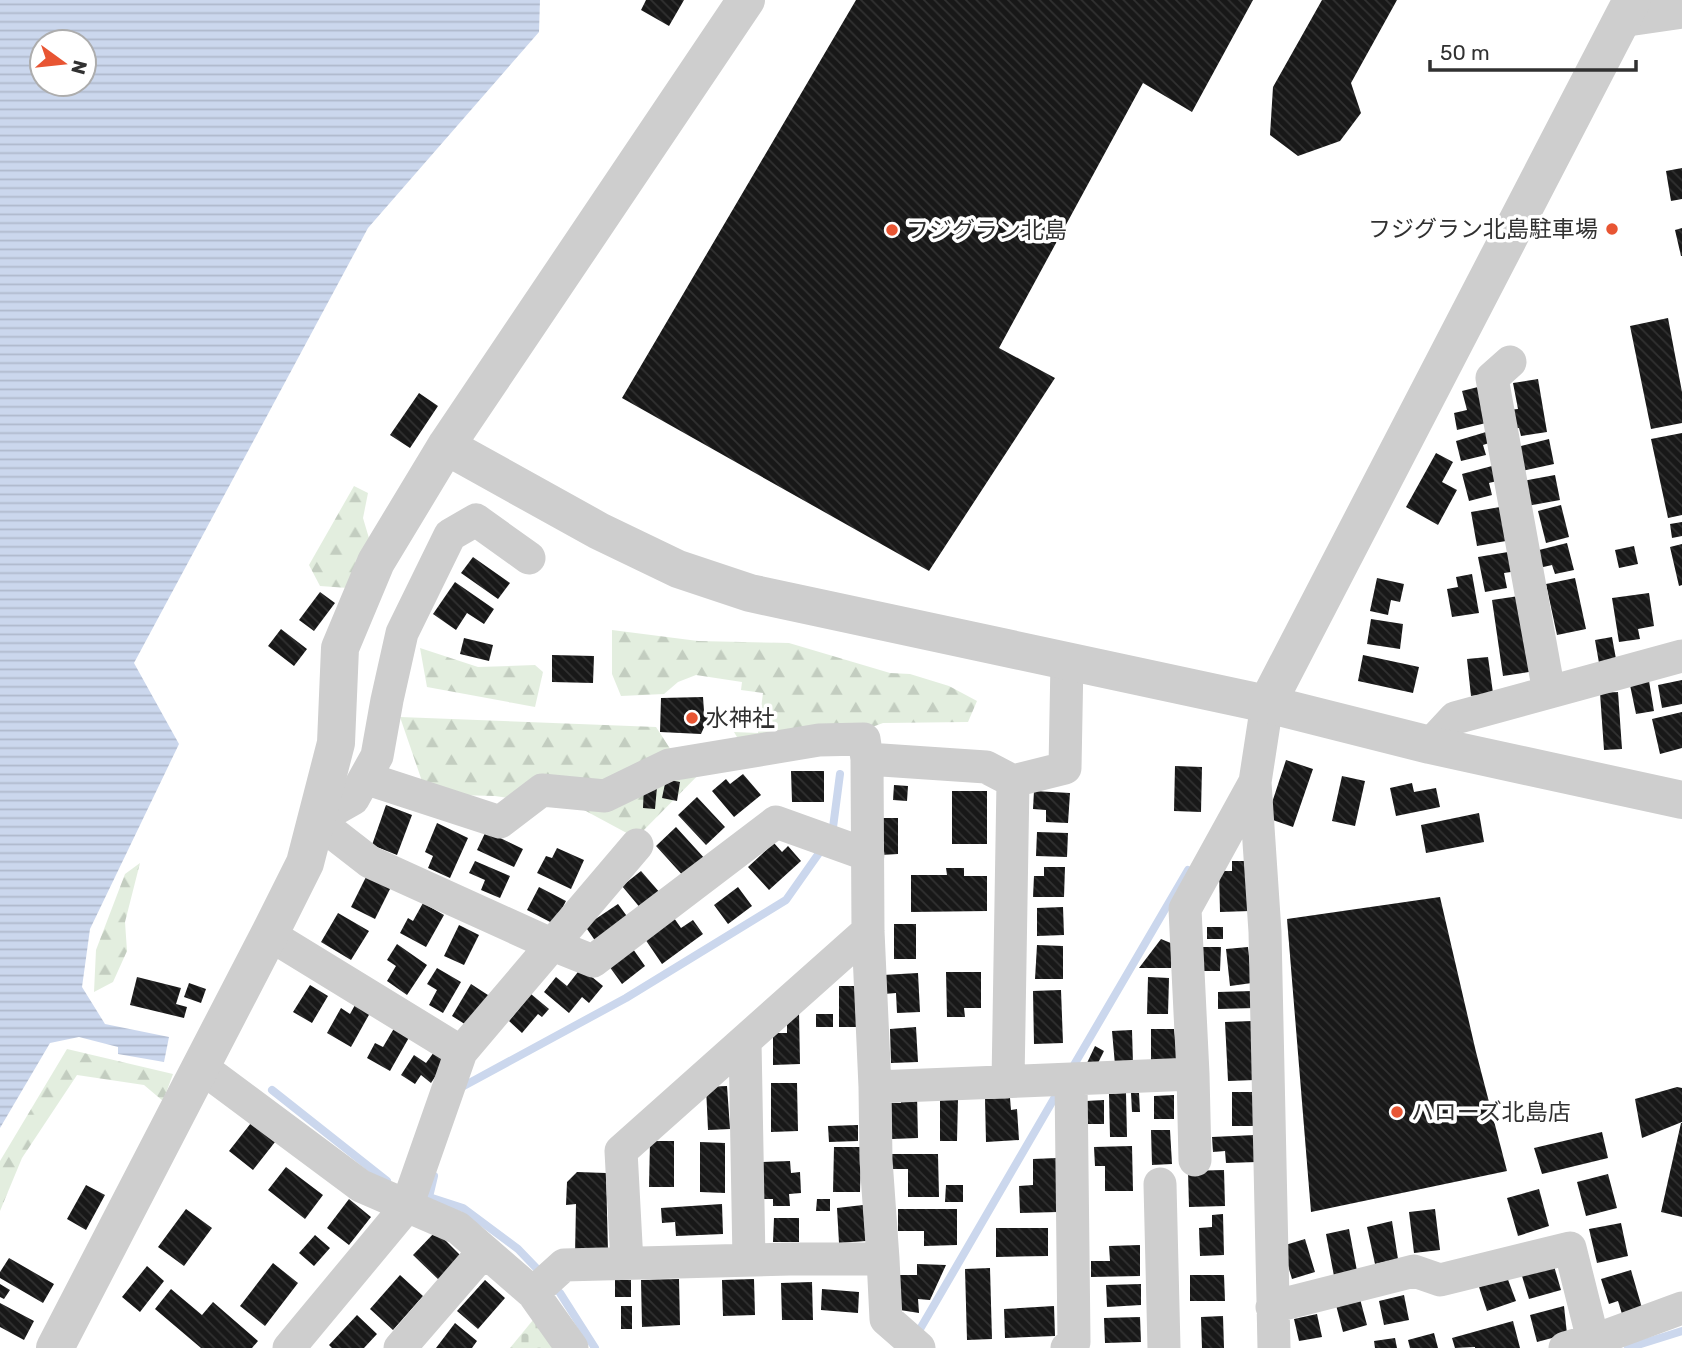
<svg xmlns="http://www.w3.org/2000/svg" width="1682" height="1348" viewBox="0 0 1682 1348" font-family="Rubik,'Noto Sans JP',sans-serif">
	<defs>
		<pattern id="forest-firs" width="22" height="20" patternUnits="userSpaceOnUse" patternTransform="scale(1.75)"><rect width="22" height="20" fill="#e3eedf"/><path d="M5 1l3.5 6h-7zM16 11l3.5 6h-7z" fill="#c3cdc0"/></pattern>
		<pattern id="cemetery-stones" width="16" height="16" patternUnits="userSpaceOnUse" patternTransform="scale(1.75)"><rect width="16" height="16" fill="#e3eedf"/><path d="M2 7V4a2 2 0 0 1 4 0v3zM10 15v-3a2 2 0 0 1 4 0v3z" fill="#c3cdc0"/></pattern>
		<pattern id="water-rules" width="6" height="5" patternUnits="userSpaceOnUse" patternTransform="scale(1.75)"><rect width="6" height="5" fill="#cbd7ed"/><path d="M0 2.5h6" fill="none" stroke="#afb9cc"/></pattern>
		<pattern id="building-back-hatch" width="6" height="6" patternUnits="userSpaceOnUse" patternTransform="scale(1.75)"><rect width="6" height="6" fill="#181818"/><path d="M-1 5l2 2M0 0l6 6M5-1l2 2" fill="none" stroke="#313131"/></pattern>
	</defs>
	<rect width="100%" height="100%" fill="#fff"/>
	<!-- forest -->
	<path fill="url(#forest-firs)" d="M354,486L368,493L363,518L371,545L348,588L320,586L309,565Z
		M612,630L698,641L789,643L890,673L910,674L949,686L977,701L968,722L883,723L864,730L740,742L734,732L758,733L763,693L741,690L742,682L696,675L678,682L664,694L621,696L612,674Z
		M420,648L478,667L535,665L543,672L535,707L427,687Z
		M400,717L656,727L671,750L716,757L636,838L584,810L495,796L457,795L424,787Z
		M140,863L125,922L127,951L113,982L94,992L96,950L125,874Z
		M67,1049L173,1074L163,1101L144,1085L77,1075L22,1158L0,1211V1161Z"/>
	<!-- cemetery -->
	<path fill="url(#cemetery-stones)" d="M533,1320L557,1348H510Z"/>
	<!-- water -->
	<path fill="url(#water-rules)" fill-rule="evenodd" d="M0,0H540L539,32L368,228L134,663L179,744L90,929L82,987L105,1024L169,1037L164,1062L118,1054V1047L79,1037L50,1043L0,1128ZM42,42H84V84H42Z"/>
	<g fill="none" stroke-linecap="round" stroke-linejoin="round">
		<!-- stream -->
		<path stroke="#cbd7ed" stroke-width="8" d="M832,835L840,774
			M1071,1070L1188,870
			M460,1088L626,998L786,900L824,846
			M272,1090L387,1181
			M434,1176L429,1197L463,1208L518,1249L543,1275
			M551,1284L560,1293L595,1348
			M916,1336L1059,1090
			M1628,1348L1682,1331"/>
	</g>
	<!-- building -->
	<path fill="url(#building-back-hatch)" d="M646,0H684L669,26L641,10Z
		M856,0H1253L1192,112L1143,83L999,348L1055,378L929,571L622,398Z
		M1322,0H1397L1351,83L1361,113L1340,141L1298,156L1270,135L1273,87Z
		M1682,168V199L1671,201L1666,171Z
		M1682,228V256H1681L1675,230Z
		M1668,318L1682,392V423L1651,429L1630,326Z
		M1538,379L1547,432L1521,436L1519,428L1511,429L1508,410L1518,409L1513,383Z
		M1478,387L1486,423L1457,430L1454,413L1467,410L1462,391Z
		M419,393L438,406L410,448L390,435Z
		M1486,432L1489,443L1483,445L1486,455L1461,461L1456,441Z
		M1682,433V515L1668,518L1651,439Z
		M1549,439L1554,464L1522,471L1517,447Z
		M1436,453L1453,462L1442,482L1457,490L1438,525L1406,507Z
		M1492,466L1497,481L1489,483L1492,495L1469,501L1462,474Z
		M1555,475L1560,500L1527,506L1522,481Z
		M1561,505L1569,537L1546,543L1538,511Z
		M1500,507L1506,541L1477,546L1471,512Z
		M1682,522V536L1672,538L1670,524Z
		M1567,543L1574,570L1555,574L1552,565L1539,568L1535,551Z
		M1682,544V585L1679,586L1670,547Z
		M1634,546L1638,564L1619,568L1615,550Z
		M1508,552L1511,572L1504,573L1507,588L1485,592L1478,557Z
		M473,557L510,583L498,599L461,573Z
		M1472,574L1479,613L1452,617L1447,589L1458,587L1456,577Z
		M1377,578L1404,584L1400,602L1391,600L1388,615L1370,611Z
		M1575,578L1586,629L1557,635L1546,584Z
		M455,582L494,609L484,624L467,613L456,630L433,614Z
		M320,592L335,603L314,631L299,620Z
		M1649,593L1654,626L1638,629L1640,639L1619,642L1612,598Z
		M1519,596L1535,671L1503,676L1492,600Z
		M1371,619L1403,624L1400,649L1367,644Z
		M281,629L307,649L294,666L268,646Z
		M1612,637L1616,659L1599,663L1595,640Z
		M464,638L493,645L489,661L460,654Z
		M552,655L594,656L593,683L552,682Z
		M1363,655L1419,667L1413,693L1358,681Z
		M1488,657L1493,693L1471,696L1467,659Z
		M1682,680V704L1662,708L1658,685Z
		M1649,681L1654,711L1636,714L1630,685Z
		M1618,692L1622,749L1604,750L1600,693Z
		M703,697L704,711L725,710L721,727L705,725L701,734L660,732L661,698Z
		M1682,712V748L1660,754L1652,719Z
		M1286,760L1313,769L1293,827L1267,818Z
		M1175,766L1202,767L1201,812L1174,811Z
		M791,771H824V802H792Z
		M743,774L761,795L734,817L712,791L726,779L730,784Z
		M1342,776L1365,781L1355,826L1332,821Z
		M666,779L680,782L677,801L662,798Z
		M1412,783L1414,792L1436,788L1440,807L1396,816L1390,788Z
		M644,785L657,787L655,809L643,808Z
		M894,785L908,786L907,801L893,800Z
		M952,791H987V844H952Z
		M1034,791L1070,793L1068,823L1046,822V810L1033,809Z
		M697,797L725,827L706,845L678,815Z
		M386,805L412,815L397,855L372,845Z
		M1479,813L1484,842L1426,853L1421,825Z
		M880,818H898V854L881,855Z
		M437,823L468,838L450,878L428,868L433,856L425,852Z
		M676,827L706,860L686,879L656,846Z
		M486,831L523,849L514,867L477,850Z
		M1037,832L1068,833L1067,857L1036,856Z
		M774,843L782,852L788,846L801,861L769,890L748,867Z
		M557,848L584,860L571,889L537,873L546,856L552,858Z
		M475,861L510,876L500,898L481,890L485,880L469,873Z
		M1232,861H1249L1250,911L1220,912L1219,871H1232Z
		M1044,867H1065L1064,897H1033L1034,876H1044Z
		M946,868H964V876H987V911L911,912V875H947Z
		M641,871L661,894L642,910L622,886Z
		M367,875L391,887L375,919L351,907Z
		M539,887L566,901L554,924L527,910Z
		M738,887L752,906L728,924L714,905Z
		M1440,897L1476,1052L1507,1171L1311,1212L1287,919Z
		M423,903L444,915L426,947L400,933L408,918L413,921Z
		M618,904L629,919L596,942L585,926Z
		M1063,907L1064,935L1037,936V908Z
		M338,913L369,931L351,960L321,942Z
		M674,918L681,928L693,920L703,934L662,964L645,939Z
		M894,924H916V959H894Z
		M459,925L479,935L464,965L444,956Z
		M1207,927H1223V939H1207Z
		M1161,939L1173,944L1171,968H1139Z
		M397,944L427,965L407,995L387,981L396,966L387,960Z
		M1037,945L1063,946V979H1035Z
		M1203,947H1221L1220,971H1203Z
		M1248,947L1252,983L1230,986L1226,949Z
		M633,949L645,966L622,984L609,966Z
		M437,968L461,982L443,1013L429,1005L437,990L427,984Z
		M581,968L603,986L589,1003L582,997L569,1013L544,992L556,977L567,986Z
		M946,972H981V1008H964L965,1017H947Z
		M918,973L920,1012L897,1013L896,993L884,994L883,975Z
		M137,977L181,988L176,1004L187,1007L184,1018L130,1005Z
		M1148,977L1169,978L1168,1014H1147Z
		M189,983L206,989L201,1003L184,997Z
		M471,984L491,997L471,1028L452,1016Z
		M310,985L328,996L312,1023L293,1012Z
		M839,986H858V1027H839Z
		M1061,990L1063,1043L1034,1044L1033,991Z
		M1253,991L1255,1008L1218,1009V992Z
		M531,994L549,1009L542,1017L538,1014L522,1033L509,1021Z
		M355,1005L370,1013L351,1047L327,1033L341,1008L350,1014Z
		M787,1011L799,1012L800,1064L773,1065V1033H787Z
		M816,1014H833V1027H816Z
		M1252,1021L1255,1080L1228,1081L1225,1022Z
		M396,1025L411,1034L390,1071L367,1058L375,1043L383,1047Z
		M916,1027L918,1062L891,1063L890,1029Z
		M1151,1029H1174L1178,1064H1151Z
		M1132,1030L1133,1064L1115,1065L1112,1031Z
		M1095,1046L1104,1051L1096,1067L1087,1063Z
		M434,1052L446,1060L431,1083L421,1075L415,1084L401,1075L414,1055L426,1063Z
		M771,1083H797L798,1131L771,1132Z
		M727,1086L730,1129L708,1130L706,1087Z
		M1677,1087L1682,1088V1122L1642,1138L1635,1099Z
		M1232,1092H1255V1126H1232Z
		M1126,1093L1127,1137H1110L1109,1094Z
		M1131,1093H1139L1140,1112H1132Z
		M901,1095H917L918,1138L892,1139L891,1103H901Z
		M1174,1095V1119H1154V1096Z
		M1010,1098L1011,1110L1017,1109L1019,1140L986,1142L985,1099Z
		M940,1099H958L957,1141H940Z
		M1104,1100V1124H1085L1086,1101Z
		M251,1123L275,1142L253,1170L229,1151Z
		M1681,1123H1682V1217L1661,1212Z
		M858,1125V1141L829,1142L828,1126Z
		M1151,1130H1170L1172,1164L1152,1165Z
		M1602,1132L1608,1158L1542,1174L1534,1148Z
		M1255,1135L1257,1162L1226,1163L1225,1151L1213,1152L1212,1137Z
		M650,1141H674V1187H649Z
		M700,1142L725,1143V1193L700,1192Z
		M1132,1146L1133,1191H1105V1166H1095L1094,1147Z
		M834,1147H861L860,1192H833Z
		M892,1154H938L939,1197H908V1169H891Z
		M1057,1158L1058,1212L1020,1213L1019,1186L1033,1185V1159Z
		M790,1161L791,1173L800,1172L801,1193L789,1194L790,1206H773V1199H763L762,1162Z
		M286,1167L323,1195L305,1219L268,1190Z
		M1224,1170L1225,1206L1189,1207L1188,1171Z
		M577,1172L606,1173L608,1252L575,1254L576,1204L566,1205L567,1182Z
		M1608,1174L1617,1208L1586,1216L1577,1182Z
		M86,1185L105,1195L86,1230L67,1219Z
		M946,1185H963V1202H945Z
		M1539,1189L1549,1226L1518,1236L1507,1198Z
		M349,1199L371,1217L349,1245L327,1228Z
		M817,1199H830V1211H816Z
		M722,1204L723,1234L676,1236L675,1222L662,1223L661,1208Z
		M863,1205L866,1241L839,1243L837,1208Z
		M186,1209L212,1228L184,1266L158,1247Z
		M898,1209H957V1245L924,1246V1231H898Z
		M1435,1209L1440,1250L1414,1253L1409,1212Z
		M1223,1214L1224,1255L1200,1256L1199,1228L1212,1227V1215Z
		M774,1218H799V1242H773Z
		M1392,1221L1398,1259L1375,1264L1367,1227Z
		M1621,1223L1628,1256L1597,1263L1589,1229Z
		M996,1228H1048V1256L996,1257Z
		M1349,1229L1357,1271L1334,1276L1326,1234Z
		M436,1231L462,1257L439,1280L413,1255Z
		M315,1235L330,1248L314,1266L299,1253Z
		M1305,1239L1315,1272L1292,1279L1282,1246Z
		M1140,1245V1276L1091,1277V1261H1110L1109,1246Z
		M9,1258L54,1284L43,1303L0,1278V1272Z
		M273,1263L298,1283L265,1326L240,1306Z
		M917,1264L946,1265L930,1300L918,1299L919,1313L900,1310L898,1275H917Z
		M147,1266L164,1281L140,1312L122,1297Z
		M1554,1266L1561,1290L1529,1299L1522,1276Z
		M990,1268L992,1339L967,1340L965,1269Z
		M1631,1270L1642,1308L1622,1314L1618,1301L1609,1304L1601,1279Z
		M400,1275L423,1296L393,1330L370,1309Z
		M1190,1275H1224L1225,1301H1190Z
		M1507,1277L1516,1301L1487,1311L1479,1287Z
		M679,1279L680,1325L642,1327L641,1280Z
		M754,1279L755,1315L723,1316L722,1280Z
		M485,1280L505,1298L478,1329L457,1311Z
		M615,1280H631V1297H615Z
		M812,1282L813,1320H782L781,1283Z
		M0,1284L10,1290L4,1299L0,1297Z
		M1141,1284V1305L1107,1307L1106,1285Z
		M171,1289L202,1315L213,1302L258,1341L252,1348H201L155,1309Z
		M822,1289L859,1292L858,1313L821,1310Z
		M1404,1295L1409,1320L1384,1325L1379,1301Z
		M1360,1299L1367,1325L1343,1332L1336,1305Z
		M0,1303L34,1321L24,1340L0,1327Z
		M621,1306H632V1329H621Z
		M1054,1306L1055,1336L1005,1338L1004,1309Z
		M1564,1306L1567,1334L1537,1342L1530,1315Z
		M1317,1314L1322,1337L1299,1341L1294,1319Z
		M357,1315L377,1334L364,1348H332L329,1345Z
		M1223,1316L1224,1348H1202L1201,1317Z
		M1140,1317L1141,1342L1105,1343L1104,1318Z
		M1513,1321L1520,1348H1475V1347L1455,1348L1452,1338Z
		M455,1323L477,1341L472,1348H436Z
		M1434,1333L1438,1348H1410L1408,1340Z
		M1395,1338L1397,1348H1375L1374,1341Z"/>
	<g fill="none" stroke-linecap="round" stroke-linejoin="round">
		<!-- minor -->
		<path stroke="#cecece" stroke-width="33" d="M1621,21L1682,12
			M1510,362L1492,378L1549,692
			M529,558L476,520L450,535L402,633L387,700L377,756L353,799L316,820L370,862L553,945L593,961L776,822L868,855
			M1430,745L1455,718L1682,656
			M365,778L500,822L542,790L605,796L669,765L819,740L864,739L867,759
			M1255,782L1265,932L1274,1348
			M270,935L461,1052L637,845
			M745,1041L749,1260
			M201,1067L361,1186L458,1228L533,1293L572,1348
			M1193,1074L1195,1160
			M1008,1082L1013,781
			M875,1087L868,931L867,759L986,767L1013,781L1065,768L1067,661
			M1160,1184L1164,1348
			M883,1259L886,1319L919,1348
			M627,1263L621,1151L868,931
			M533,1293L564,1265L790,1259H883L876,1160L875,1087L1193,1074L1185,909L1255,782L1267,704
			M1272,1307L1414,1271L1440,1280L1570,1248L1593,1340
			M289,1348L407,1206L461,1052
			M400,1348L484,1251
			M1067,1348L1074,1342L1071,1079
			M1565,1348L1606,1336L1682,1308"/>
		<!-- tertiary -->
		<path stroke="#cecece" stroke-width="38" d="M446,446L599,531L678,569L750,593L1267,704L1430,745L1682,800
			M1267,704L1632,0
			M55,1348L271,931L305,863L336,743L340,648L376,562L446,446L746,0"/>
	</g>
	<!-- markers -->
	<g fill="#e85533" stroke="#fff" stroke-width="2.5">
		<circle cx="1612" cy="229" r="7"/>
		<circle cx="892" cy="230" r="7"/>
		<circle cx="692" cy="718" r="7"/>
		<circle cx="1397" cy="1112" r="7"/>
	</g>
	<g text-anchor="middle" stroke-width="7" stroke-linejoin="round" paint-order="stroke">
		<!-- poi labels -->
		<g font-size="23" fill="#313131" stroke="#fff" text-anchor="start">
			<text x="1598" y="237" text-anchor="end">フジグラン北島駐車場</text>
			<text x="906" y="238">フジグラン北島</text>
			<text x="706" y="726">水神社</text>
			<text x="1411" y="1120">ハローズ北島店</text>
		</g>
	</g>
	<!-- north arrow -->
	<g transform="translate(63 63) rotate(105)"><circle r="33" fill="#ffffff" stroke="#adadad" stroke-width="2"/>
	<path d="M0-5L12 26L0 18L-12 26Z" fill="#e85533"/>
	<text y="-10" font-size="19" font-weight="bold" text-anchor="middle" fill="#313131">N</text>
	</g>
	<!-- scale -->
	<path d="M1430 60v10h206v-10" fill="none" stroke="#313131" stroke-width="3.5"/>
	<text x="1440" y="60" font-size="21" fill="#313131" stroke="#ffffff" stroke-width="5" paint-order="stroke">50 m</text>
</svg>
